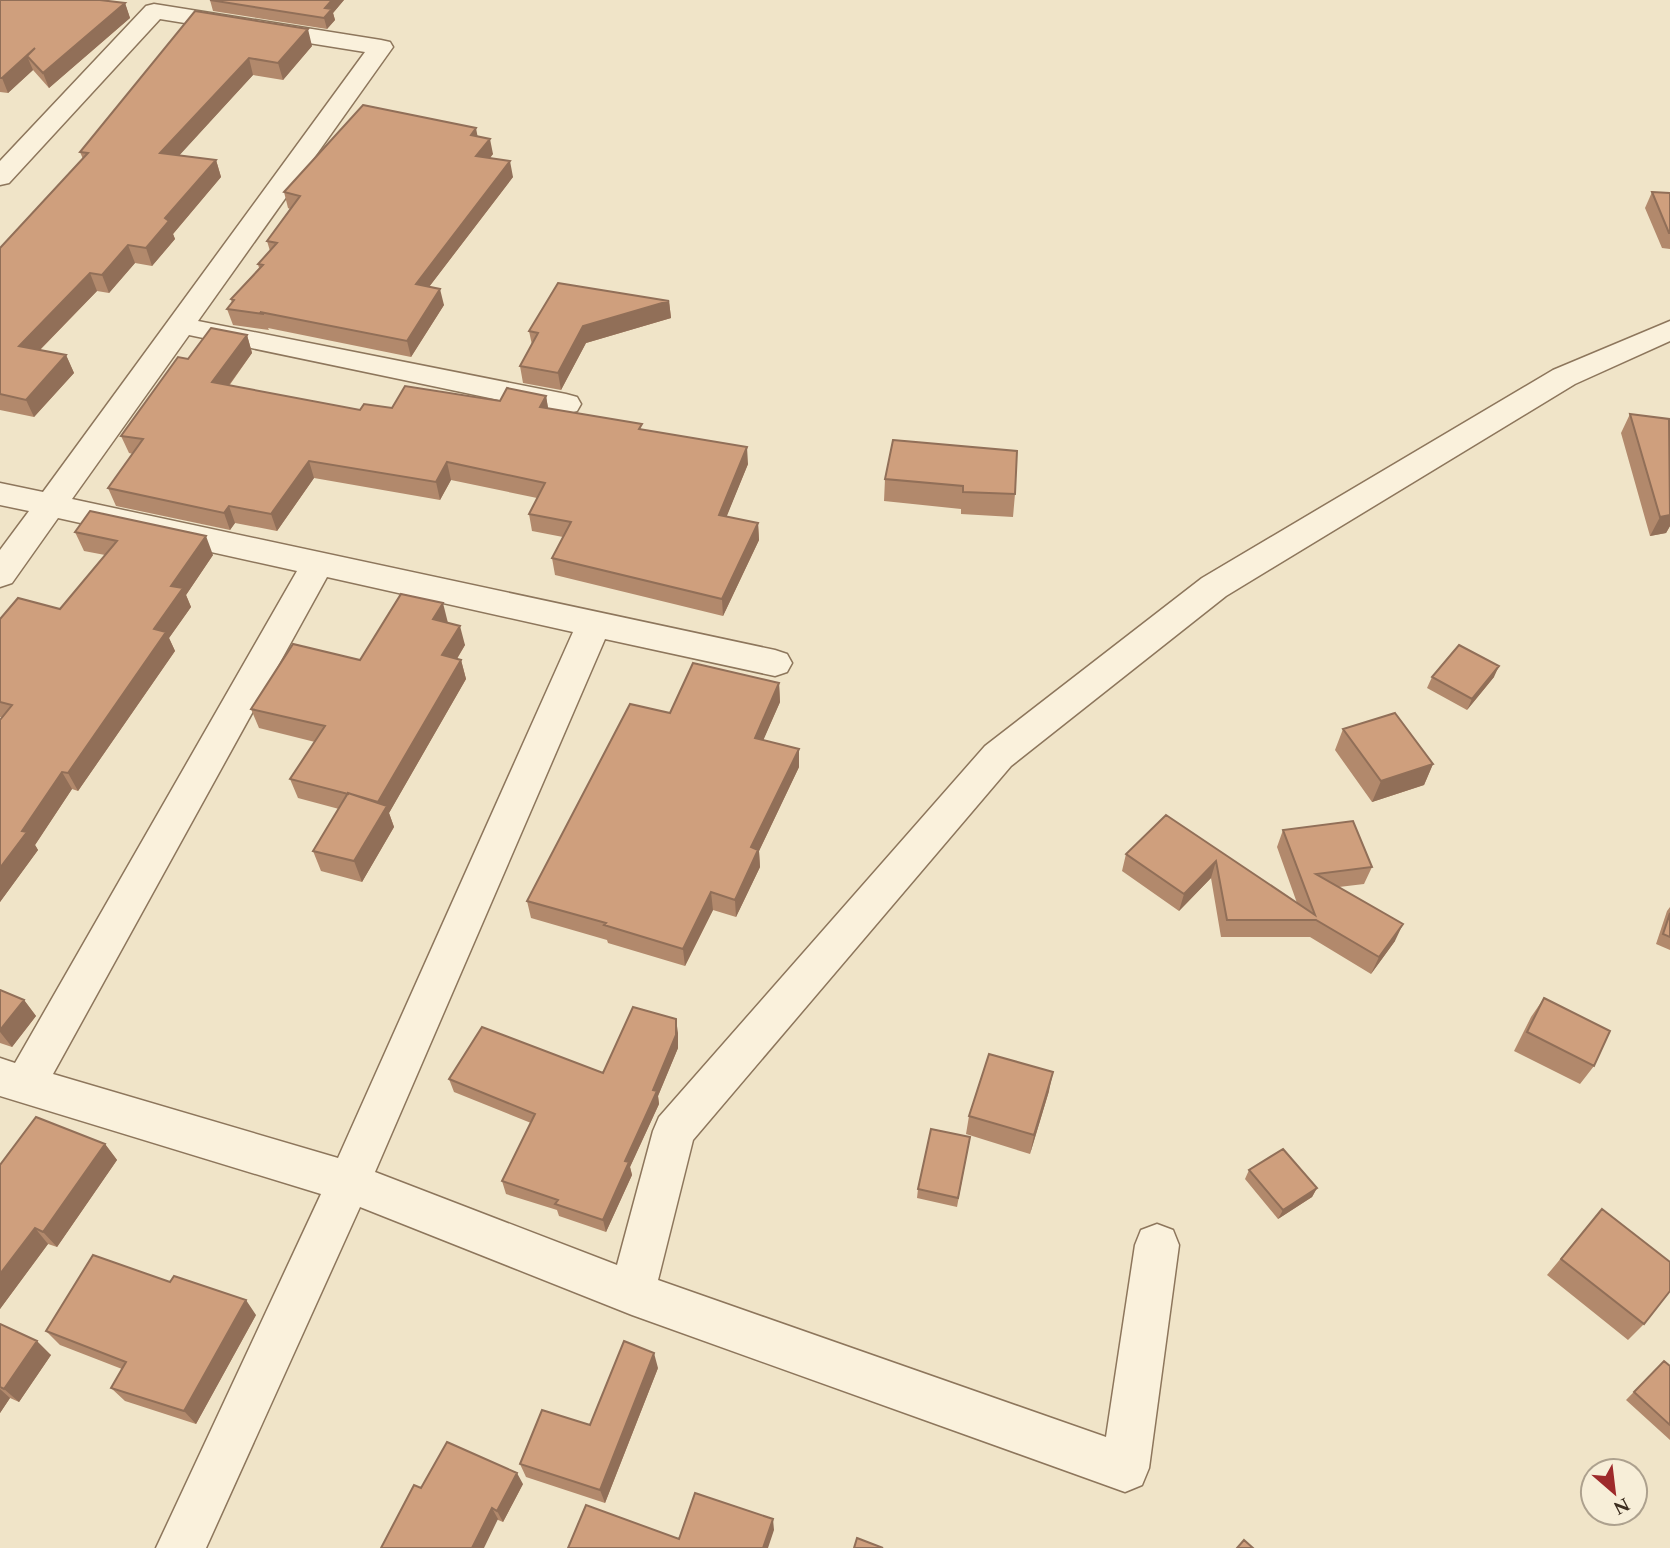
<svg xmlns="http://www.w3.org/2000/svg" width="1670" height="1548" viewBox="0 0 1670 1548" font-family="Spectral,serif">
	<rect width="100%" height="100%" fill="#f0e4c8"/>
	<g fill="none" stroke-linecap="round" stroke-linejoin="round">
		<!-- street casing -->
		<g stroke="#8d765c" stroke-width="3">
			<path id="street" d="M154,4L381,40L390,42L393,47L198,321L566,394L577,397L581,404L577,411L566,414L189,335L72,499L775,650L787,654L792,663L787,672L775,676L605,639L375,1172L617,1265L653,1131L659,1117L985,746L1202,578L1553,370L1670,321V341L1575,384L1226,596L1011,766L693,1140L658,1280L1106,1437L1135,1245L1141,1230L1157,1224L1173,1230L1179,1245L1149,1468L1142,1485L1125,1492L632,1315L360,1207L206,1548H156L321,1194L0,1096V1058L15,1063L297,571L58,518L12,583L0,587V550L29,511L0,505V483L43,492L365,52L160,19L9,183L0,185V161L146,6ZM327,577L573,632L338,1158L53,1074Z"/>
		</g>
		<!-- street -->
		<use href="#street" fill="#faf1dc" fill-rule="evenodd"/>
	</g>
	<!-- wall -->
	<path fill="#b2896c" d="M0,0L125,3L130,18L49,88L33,70L8,93L0,92Z
		M210,0H344L333,13L335,20L327,29L213,11Z
		M195,11L312,46L283,80L253,75L179,155L216,160L221,177L173,234L175,239L152,266L135,263L109,293L97,291L40,350L66,355L74,373L34,417L0,410V248L83,159L80,152Z
		M478,136L493,154L490,158L513,177L429,287L444,305L411,357L268,328L269,330L233,325L227,309L232,303L231,299L259,268L258,264L270,251L267,241L290,209L288,208L284,192Z
		M1652,192L1670,193V249L1662,248L1645,208Z
		M669,301L671,318L586,343L561,390L523,383L520,366L532,345L529,331Z
		M247,335L252,353L229,386L360,410L500,401L546,396L548,409L642,430L748,464L726,517L758,523L759,540L723,616L555,575L552,558L563,537L532,531L529,514L537,498L451,480L440,500L314,478L277,531L235,523L230,530L116,506L108,488L133,454L129,453L121,436L188,359Z
		M1630,414L1670,432V526L1666,533L1650,536L1621,433Z
		M893,440L1015,494L1013,517L961,514V509L884,501L885,479Z
		M75,532L213,555L186,595L191,607L169,638L175,651L78,791L72,789L35,845L38,850L0,902V720L2,718L0,717V619L60,609L105,555L84,551Z
		M448,623L465,645L457,659L461,660L466,679L389,813L394,827L362,882L321,871L313,851L339,809L298,798L290,779L315,742L259,728L251,709Z
		M1432,677H1494L1467,710L1427,688Z
		M779,683L780,702L763,740L799,767L759,851L760,867L736,917L713,910L685,966L608,943L607,940L531,918L527,901L670,713Z
		M1343,729L1433,764L1424,785L1372,802L1335,750Z
		M1166,815L1297,903L1277,847L1283,830L1372,867L1364,884L1339,887L1395,941L1371,974L1310,937H1221L1211,878L1179,911L1122,871L1126,854Z
		M1670,907V950L1656,944L1667,911Z
		M0,990L24,1000L36,1016L12,1047L0,1043Z
		M1544,998L1594,1066L1580,1084L1514,1051L1531,1017Z
		M678,1033V1048L658,1096L659,1104L630,1167L632,1175L606,1232L559,1216L557,1210L506,1194L502,1181L531,1123L454,1092L449,1079L603,1073Z
		M1049,1091L1030,1154L966,1134L969,1116Z
		M970,1137L957,1207L917,1198L918,1189Z
		M105,1144L117,1160L57,1247L48,1244L0,1309V1165Z
		M1249,1170L1317,1188L1312,1197L1278,1219L1245,1179Z
		M1602,1209L1644,1324L1628,1340L1547,1275Z
		M256,1315L196,1424L125,1401L111,1388L122,1369L60,1345L46,1331Z
		M0,1324L51,1355L19,1402L10,1398L0,1413Z
		M1664,1361L1670,1366V1440L1626,1400Z
		M658,1368L605,1503L526,1477L520,1464L590,1425Z
		M523,1484L503,1522L421,1488Z"/>
	<!-- shaded-wall -->
	<path fill="#916f58" d="M332,0H344L333,13L335,20L327,29L324,18L325,8Z
		M125,3L130,18L49,88L43,73Z
		M308,29L312,46L283,80L278,63Z
		M35,48L27,56L33,70L8,93L2,78Z
		M249,58L253,75L166,170L160,153Z
		M476,128L479,144L471,135Z
		M490,139L493,154L479,171L476,156Z
		M216,160L221,177L173,234L175,239L152,266L146,248L165,218Z
		M510,161L513,177L419,300L416,284Z
		M128,245L135,263L109,293L102,275Z
		M90,273L97,291L27,363L19,346Z
		M440,289L444,305L411,357L407,341Z
		M669,301L671,318L586,343L561,390L558,373L583,326Z
		M247,335L252,353L218,400L212,382Z
		M66,355L74,373L34,417L26,400Z
		M546,396L549,413L540,407Z
		M747,447L748,464L720,533L719,515Z
		M309,461L314,478L277,531L271,514Z
		M447,462L451,480L440,500L436,482Z
		M229,506L235,523L230,530L224,513Z
		M1670,515V526L1666,533L1650,536L1660,517Z
		M758,523L759,540L723,616L722,599Z
		M206,536L213,555L186,595L191,607L169,638L175,651L78,791L68,773L154,629L171,586Z
		M443,603L448,623L433,619Z
		M460,626L465,645L447,675L442,655Z
		M461,660L466,679L389,813L394,827L362,882L354,861L382,814L378,802Z
		M1499,666L1494,677L1467,710L1472,699Z
		M779,683L780,702L756,757L755,738Z
		M799,749V767L759,851L760,867L736,917L735,900L751,847Z
		M1433,764L1424,785L1372,802L1381,781Z
		M62,772L72,789L35,845L38,850L0,902V868L22,831Z
		M1216,861L1211,878L1179,911L1184,894Z
		M711,892L713,910L685,966L683,949Z
		M1403,924L1395,941L1371,974L1379,957Z
		M24,1000L36,1016L12,1047L0,1032V1030Z
		M676,1019L678,1033V1048L658,1096L659,1104L630,1167L632,1175L606,1232L603,1220L653,1090Z
		M1053,1072L1049,1091L1030,1154L1034,1135Z
		M105,1144L117,1160L57,1247L43,1232Z
		M1317,1188L1312,1197L1278,1219L1283,1210Z
		M35,1228L48,1244L0,1309V1274Z
		M246,1300L256,1315L196,1424L184,1411Z
		M37,1341L51,1355L19,1402L4,1389Z
		M654,1353L658,1368L605,1503L600,1490Z
		M0,1389L10,1398L0,1413Z
		M517,1473L523,1484L503,1522L497,1511Z
		M492,1508L498,1519L484,1548H472Z
		M773,1519L774,1530L768,1548H763Z"/>
	<!-- building -->
	<path fill="#cf9f7d" stroke="#916f58" stroke-width="2" d="M0,0H100L125,3L43,73L27,56L35,48L2,78H0Z
		M210,0H332L325,8L332,9L324,18Z
		M195,11L308,29L278,63L249,58L160,153L216,160L165,218L169,221L146,248L128,245L102,275L90,273L19,346L66,355L26,400L0,394V248L88,153L80,152Z
		M363,105L476,128L471,135L490,139L476,156L510,161L416,284L440,289L407,341L260,312L264,314L227,309L234,300L231,299L263,265L258,264L277,243L267,241L300,196L284,192Z
		M1652,192L1670,193V233H1669Z
		M558,283L669,301L583,326L558,373L520,366L538,333L529,331Z
		M211,328L247,335L212,382L360,410L364,404L392,408L405,386L500,401L507,388L546,396L540,407L642,424L639,429L747,447L719,515L758,523L722,599L552,558L571,522L529,514L545,483L447,462L436,482L309,461L271,514L229,506L224,513L108,488L143,439L121,436L178,357L188,359Z
		M1630,414L1669,419L1670,515L1660,517Z
		M893,440L1017,451L1015,494L963,492V486L885,479Z
		M90,511L206,536L171,586L183,588L154,629L166,632L68,773L62,772L22,831L27,832L0,868V720L12,705L0,702V619L18,598L60,609L117,541L75,532Z
		M401,594L443,603L433,619L460,626L442,655L461,660L378,802L348,793V794L290,779L325,726L251,709L293,644L360,660Z
		M1459,645L1499,666L1472,699L1432,677Z
		M693,663L779,683L755,738L799,749L751,847L758,850L735,900L711,892L683,949L604,925L606,923L527,901L630,704L670,713Z
		M1395,713L1433,764L1381,781L1343,729Z
		M348,793L387,806L354,861L313,851Z
		M1166,815L1315,915L1283,830L1353,821L1372,867L1316,874L1403,924L1379,957L1316,920H1227L1216,861L1184,894L1126,854Z
		M1670,913V937L1663,934Z
		M0,990L24,1000L0,1030Z
		M1544,998L1610,1031L1594,1066L1527,1032Z
		M633,1007L676,1019V1035L653,1090L657,1091L625,1161L629,1162L603,1220L555,1204L558,1200L502,1181L535,1114L449,1079L482,1027L603,1073Z
		M989,1054L1053,1072L1034,1135L969,1116Z
		M36,1117L105,1144L43,1232L35,1228L0,1274V1165Z
		M931,1129L970,1137L958,1198L918,1189Z
		M1283,1149L1317,1188L1283,1210L1249,1170Z
		M1602,1209L1670,1262V1291L1644,1324L1561,1259Z
		M93,1255L170,1282L174,1276L246,1300L184,1411L111,1388L126,1362L46,1331Z
		M0,1324L37,1341L4,1389L0,1387Z
		M624,1341L654,1353L600,1490L520,1464L542,1410L590,1425Z
		M1664,1361L1670,1366V1425L1634,1392Z
		M447,1442L517,1473L497,1511L492,1508L472,1548H381L414,1485L421,1488Z
		M695,1493L773,1519L763,1548H568L586,1505L679,1539Z
		M857,1538L883,1548H854Z
		M1244,1540L1253,1548H1237Z"/>
	<!-- north arrow -->
	<g transform="translate(1614 1492) rotate(152)"><circle r="33" fill="#f7eed8" stroke="#ada18e" stroke-width="2"/>
	<path d="M0-5L12 26L0 18L-12 26Z" fill="#9e2a2b"/>
	<text y="-10" font-size="19" font-weight="bold" text-anchor="middle" fill="#3d2e20">N</text>
	</g>
</svg>
